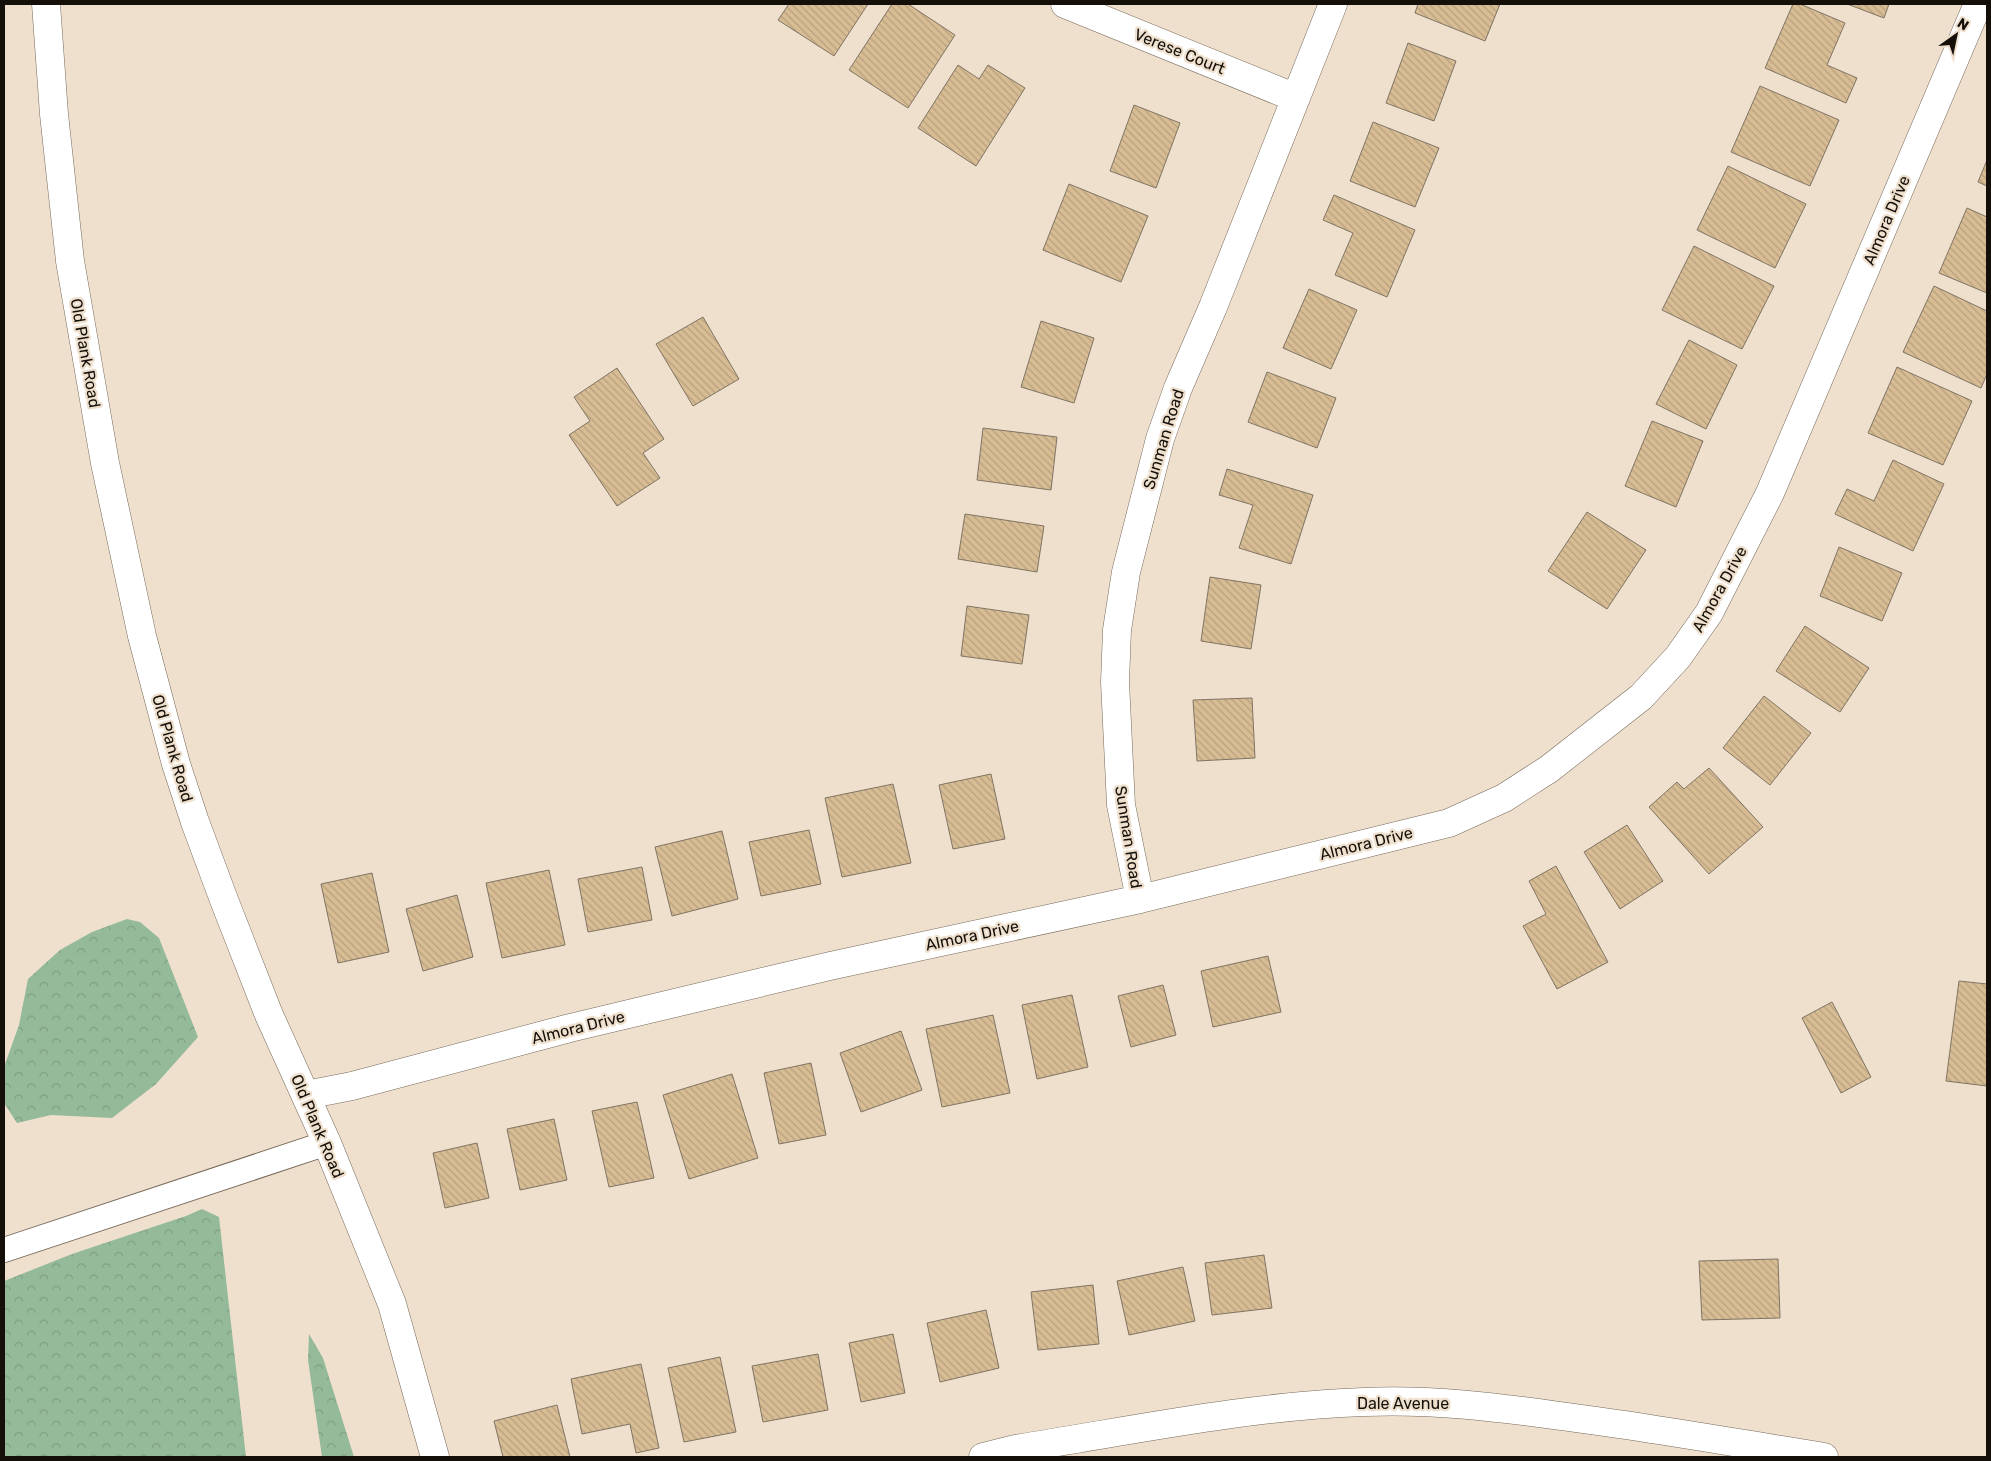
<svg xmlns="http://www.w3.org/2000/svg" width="1991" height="1461" viewBox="0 0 1991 1461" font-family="Rubik,sans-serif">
	<defs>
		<pattern id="forest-crowns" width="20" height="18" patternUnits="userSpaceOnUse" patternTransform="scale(1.25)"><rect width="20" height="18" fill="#94ba99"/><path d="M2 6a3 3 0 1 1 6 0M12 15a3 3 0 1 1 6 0" fill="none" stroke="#7f9f82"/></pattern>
		<pattern id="building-back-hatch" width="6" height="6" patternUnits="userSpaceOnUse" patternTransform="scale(1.25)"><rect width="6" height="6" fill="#d7bc94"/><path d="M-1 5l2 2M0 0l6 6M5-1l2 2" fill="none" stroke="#b8a07e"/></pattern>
	</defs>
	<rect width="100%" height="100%" fill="#efe0ce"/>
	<!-- forest -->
	<path fill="url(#forest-crowns)" d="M127,919L140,922L159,938L198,1037L156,1084L112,1118L51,1115L17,1123L4,1103V1067L19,1025L28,979L60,950L92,932Z
		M202,1209L219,1217L246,1457H4V1281L72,1254L186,1216Z
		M309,1334L323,1358L354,1457H322L308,1360Z"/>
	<!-- building -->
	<path fill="url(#building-back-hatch)" stroke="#7f7463" d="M789,4H868L834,56L778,20Z
		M892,4H908L955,35L908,108L849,70Z
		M1418,4H1500L1485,41L1415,13Z
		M1793,4H1800L1845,23L1827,65L1857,78L1846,103L1765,68Z
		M1847,4H1889L1884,18Z
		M1408,43L1456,61L1434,121L1386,103Z
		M958,65L979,79L988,65L1025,88L976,166L918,128Z
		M1760,86L1839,120L1810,186L1731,152Z
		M1134,105L1180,123L1156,188L1110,171Z
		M1373,122L1439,148L1415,207L1350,181Z
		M1987,160V186L1978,182Z
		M1728,166L1806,204L1775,268L1697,230Z
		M1069,184L1148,216L1121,282L1043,250Z
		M1334,195L1415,230L1387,297L1335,275L1353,233L1323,220Z
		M1967,208L1987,217V293L1939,273Z
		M1694,246L1774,286L1742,349L1662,310Z
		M1934,286L1987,311V374L1981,388L1903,352Z
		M1309,289L1357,310L1331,369L1283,348Z
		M703,317L739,379L693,406L656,344Z
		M1041,321L1094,338L1074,403L1021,387Z
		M1689,340L1737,365L1706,429L1656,404Z
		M1897,367L1972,401L1943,465L1868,433Z
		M617,368L664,439L643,453L660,478L617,506L569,435L590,421L574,397Z
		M1267,372L1336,398L1317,448L1248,422Z
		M1652,421L1703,441L1676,507L1625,486Z
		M983,428L1057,437L1051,490L977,480Z
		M1893,460L1944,484L1913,551L1835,514L1847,489L1874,501Z
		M1227,469L1313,495L1291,564L1239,548L1253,505L1219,495Z
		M1587,512L1646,550L1607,609L1548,571Z
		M965,514L1044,526L1037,572L958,559Z
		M1839,547L1902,573L1882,621L1820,596Z
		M1210,577L1261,585L1251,649L1201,641Z
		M967,606L1029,615L1022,664L961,656Z
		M1805,626L1869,668L1840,712L1776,671Z
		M1764,696L1811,733L1770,785L1723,748Z
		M1252,698L1255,758L1197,761L1193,700Z
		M1709,768L1763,827L1709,874L1649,807L1677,782L1684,789Z
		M991,774L1005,839L953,849L939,785Z
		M893,784L911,863L842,877L825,798Z
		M1627,825L1663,881L1620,909L1584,852Z
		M809,830L821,884L761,896L749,842Z
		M722,831L738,899L672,916L655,847Z
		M1556,866L1608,962L1557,989L1523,926L1546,914L1529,881Z
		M642,867L652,920L588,932L578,879Z
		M549,870L565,945L502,958L486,883Z
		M372,873L389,952L338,963L321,884Z
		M457,895L473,957L423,971L406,909Z
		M1268,956L1281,1012L1213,1027L1201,971Z
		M1959,981L1987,984V1086L1946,1081Z
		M1163,985L1176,1035L1131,1047L1118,996Z
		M1072,995L1088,1067L1037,1079L1022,1005Z
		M1832,1002L1871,1077L1841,1093L1802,1018Z
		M993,1015L1010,1093L942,1107L926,1029Z
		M901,1031L922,1090L861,1112L840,1053Z
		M811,1063L826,1135L779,1144L764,1073Z
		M732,1074L758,1158L689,1179L663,1095Z
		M637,1102L654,1178L609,1187L592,1111Z
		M554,1119L567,1180L520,1190L507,1129Z
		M477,1143L489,1198L445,1208L433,1153Z
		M1264,1255L1272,1308L1212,1315L1205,1263Z
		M1778,1259L1780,1318L1702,1320L1699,1261Z
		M1183,1267L1195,1321L1129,1335L1117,1281Z
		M1093,1285L1099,1344L1038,1350L1031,1292Z
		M986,1310L999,1368L940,1382L927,1323Z
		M893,1334L905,1393L861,1402L849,1343Z
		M818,1354L828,1410L763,1422L752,1366Z
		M720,1357L736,1432L684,1442L668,1368Z
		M641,1364L659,1448L636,1453L630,1424L582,1434L571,1379Z
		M557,1405L570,1457H503L494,1421Z"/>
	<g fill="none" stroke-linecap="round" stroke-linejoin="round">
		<!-- lane casing -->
		<g stroke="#76695a" stroke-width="26">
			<path id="lane" d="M4,1250L327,1143"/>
		</g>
		<!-- street casing -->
		<g stroke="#76695a" stroke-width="29">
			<path id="street" d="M1065,4L1296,98
				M1140,899L1121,805L1115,682L1117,630L1126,572L1160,439L1178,388L1213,307L1333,4
				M306,1095L352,1086L570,1028L830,966L1140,899L1449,823L1504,798L1549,769L1641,697L1678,657L1709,613L1770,493L1978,4
				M983,1457L1015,1449C1130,1431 1247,1406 1364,1402C1430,1399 1495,1407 1560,1416C1648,1427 1736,1443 1824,1457"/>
		</g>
		<!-- secondary casing -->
		<g stroke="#76695a" stroke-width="29">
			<path id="secondary" d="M46,4L54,114L70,261L105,463L142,636L176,764L195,822L224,900L269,1015L327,1143L392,1304L435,1457"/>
		</g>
		<!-- lane -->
		<use href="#lane" stroke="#fff" stroke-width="24"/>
		<!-- street -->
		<use href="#street" stroke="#fff" stroke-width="28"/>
		<!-- secondary -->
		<use href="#secondary" stroke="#fff" stroke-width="28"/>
	</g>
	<g text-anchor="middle" stroke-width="4.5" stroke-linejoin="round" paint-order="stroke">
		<!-- street labels -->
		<g font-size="16" fill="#140f09" stroke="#efe0ce">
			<text transform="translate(1180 51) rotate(22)" y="6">Verese Court</text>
			<text transform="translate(1886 220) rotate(-67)" y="6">Almora Drive</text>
			<text transform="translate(86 353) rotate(80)" y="6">Old Plank Road</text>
			<text transform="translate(1163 439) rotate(-73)" y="6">Sunman Road</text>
			<text transform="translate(1719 589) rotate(-61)" y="6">Almora Drive</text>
			<text transform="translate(173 748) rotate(74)" y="6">Old Plank Road</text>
			<text transform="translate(1129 837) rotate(81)" y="6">Sunman Road</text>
			<text transform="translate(1366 843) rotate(-14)" y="6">Almora Drive</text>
			<text transform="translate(972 935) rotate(-12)" y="6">Almora Drive</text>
			<text transform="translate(578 1027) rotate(-14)" y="6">Almora Drive</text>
			<text transform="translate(318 1126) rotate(67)" y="6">Old Plank Road</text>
			<text x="1403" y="1409">Dale Avenue</text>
		</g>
	</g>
	<!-- border -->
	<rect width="1991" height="1461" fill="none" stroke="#140f09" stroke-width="10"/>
	<!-- north arrow -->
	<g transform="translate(1956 35) rotate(33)" stroke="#efe0ce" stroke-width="4" paint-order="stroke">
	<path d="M0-4L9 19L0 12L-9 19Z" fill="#140f09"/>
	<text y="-8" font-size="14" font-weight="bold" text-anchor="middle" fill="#140f09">N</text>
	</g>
</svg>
